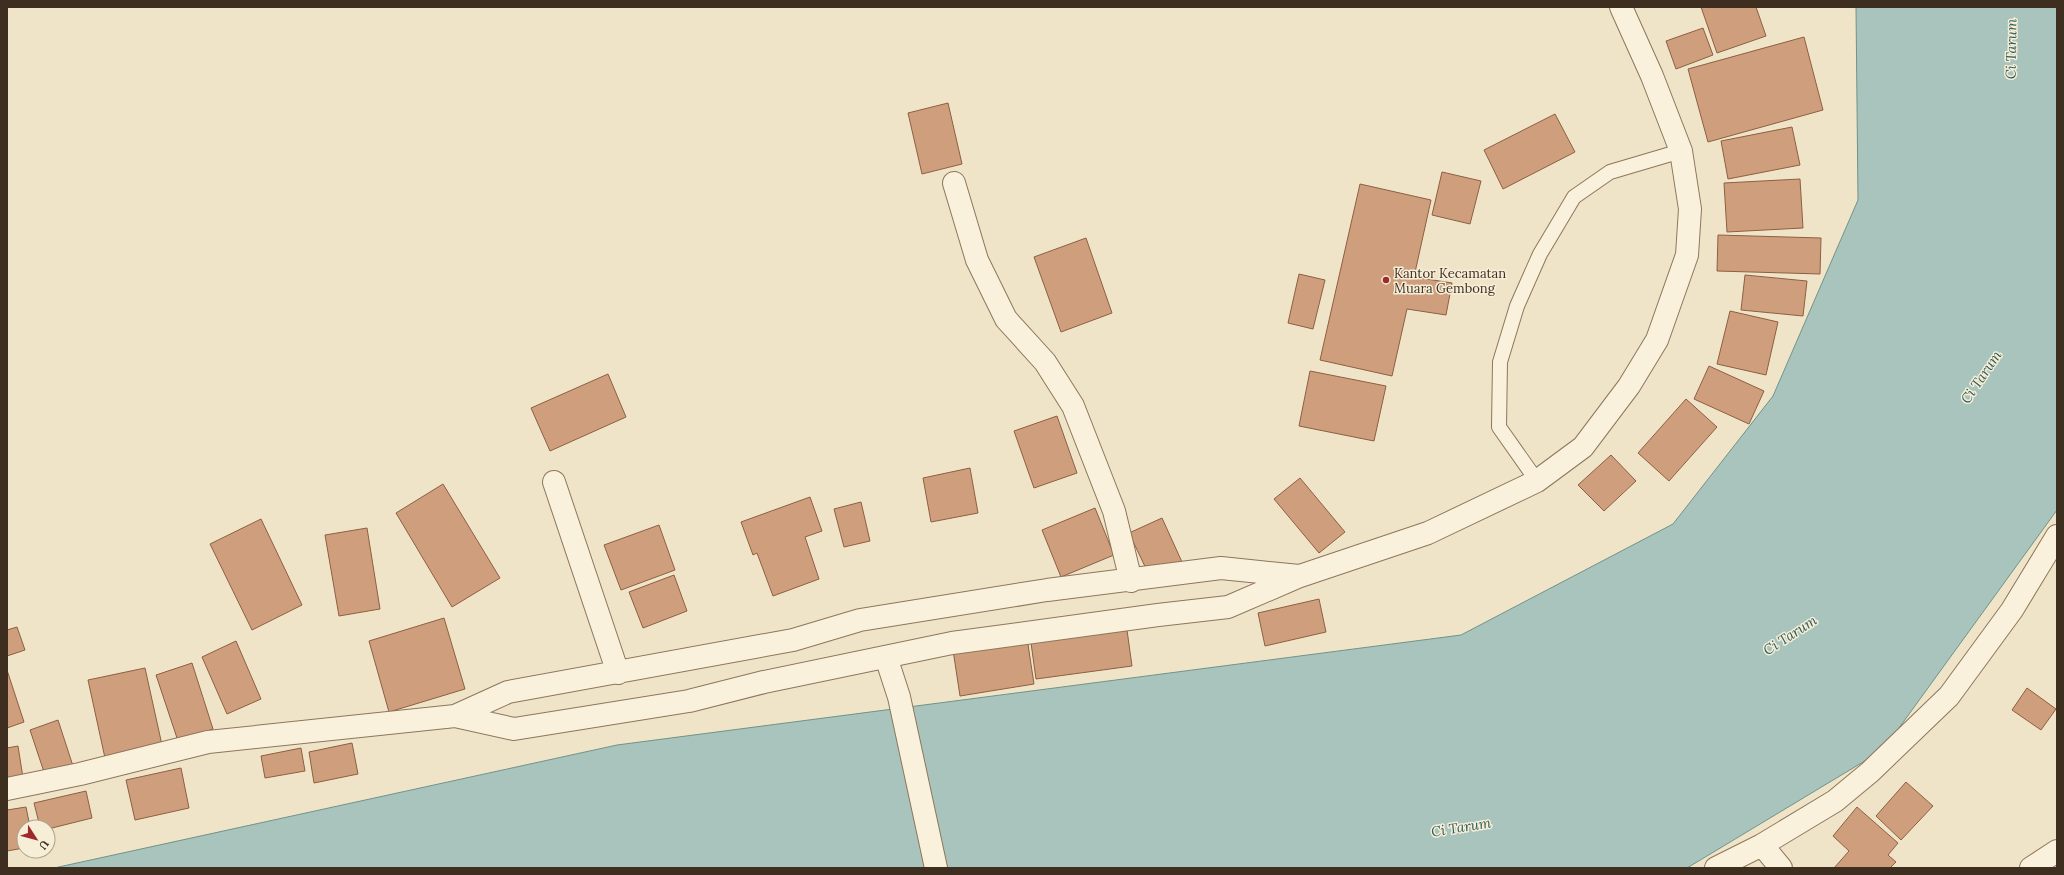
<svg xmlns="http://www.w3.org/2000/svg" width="2064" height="875" viewBox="0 0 2064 875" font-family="Lora,serif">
	<rect width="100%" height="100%" fill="#f0e4c8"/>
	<!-- water -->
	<path fill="#a9c4bc" stroke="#6f938a" d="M1856,7H2057V510L1883,750L1687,868H54L617,745L1461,635L1673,524L1773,396L1858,200Z"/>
	<!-- building -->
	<path fill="#cf9f7d" stroke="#8d5f41" d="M1701,7H1756L1766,36L1717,53Z
		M1703,28L1713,55L1676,69L1666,41Z
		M1804,37L1823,110L1708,142L1688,69Z
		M948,103L962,164L922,174L908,113Z
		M1555,114L1575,152L1503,189L1484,150Z
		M1792,127L1800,165L1728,179L1721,141Z
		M1442,172L1481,181L1470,224L1432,215Z
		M1800,179L1803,228L1727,232L1724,183Z
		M1360,184L1431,200L1414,277L1452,283L1446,315L1407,309L1392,376L1320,360Z
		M1718,235L1821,238L1820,274L1717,271Z
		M1086,238L1112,313L1061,332L1034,257Z
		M1299,274L1325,280L1313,329L1288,323Z
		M1745,275L1807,281L1803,316L1741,310Z
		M1730,311L1778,322L1766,375L1717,364Z
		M1709,366L1764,391L1749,424L1694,399Z
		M1310,371L1386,386L1374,441L1299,426Z
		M608,374L626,417L550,451L531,408Z
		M1686,399L1717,427L1669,481L1638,453Z
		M1057,416L1077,473L1034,488L1014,431Z
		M1611,455L1636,481L1604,511L1578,485Z
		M970,468L978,513L931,522L923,478Z
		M1300,478L1345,532L1319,553L1274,499Z
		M443,484L500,578L452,607L396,513Z
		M810,497L822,531L805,537L819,579L773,596L757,553L753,555L741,522Z
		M861,502L870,541L844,547L834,509Z
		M1095,508L1114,555L1061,577L1042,530Z
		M1162,518L1182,562L1150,577L1129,533Z
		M261,519L302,605L252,630L210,544Z
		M659,525L675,570L621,590L604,545Z
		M367,528L380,609L339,616L325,535Z
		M674,575L687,611L643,628L629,592Z
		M1319,599L1326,632L1265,646L1258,613Z
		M444,618L465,689L389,712L369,641Z
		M17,627L25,650L7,656V630Z
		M1127,630L1132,666L1036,679L1031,643Z
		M1027,638L1034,684L960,696L953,650Z
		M236,641L261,699L227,714L202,657Z
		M192,663L213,729L178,741L156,675Z
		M145,668L162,745L105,758L88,680Z
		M7,670L24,722L7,728Z
		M2027,688L2056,709L2041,730L2012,710Z
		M58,720L73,766L45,775L30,730Z
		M352,743L358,774L314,783L309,752Z
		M18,746L24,784L7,786V748Z
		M301,748L305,771L265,778L261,756Z
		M181,768L189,808L135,820L126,780Z
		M1906,782L1933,806L1901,840L1876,816Z
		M86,791L92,818L48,829V827H40L34,803Z
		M26,807L30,827H24V848L7,851V810Z
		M1857,807L1898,843L1888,855L1896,862L1890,868H1834L1849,851L1833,836Z"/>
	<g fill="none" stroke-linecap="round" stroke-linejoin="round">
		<!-- lane casing -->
		<g stroke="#8d765c" stroke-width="16">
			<path id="lane" d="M1537,481L1499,427L1500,362L1517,306L1540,254L1574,197L1610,172L1681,151"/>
		</g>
		<!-- street casing -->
		<g stroke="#8d765c" stroke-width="24">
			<path id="street" d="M954,183L977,260L1006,319L1045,362L1073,406L1114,511L1131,581
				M554,482L618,673
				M886,657L899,697L936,868
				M455,716L508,692L793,640L860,620L1047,590L1221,568L1299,576
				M7,789L80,774L208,742L455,716L514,729L689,701L764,682L952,643L1158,615L1228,607L1300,576L1428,533L1537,481L1583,447L1629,386L1657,340L1687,255L1690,209L1681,151L1652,76L1621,7
				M1762,845L1835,801L1870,772L1949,696L2012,610L2057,536
				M1716,868L1762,845L1781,868
				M2031,868L2057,851"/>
		</g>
		<!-- lane -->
		<use href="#lane" stroke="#faf1dc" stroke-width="14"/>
		<!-- street -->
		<use href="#street" stroke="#faf1dc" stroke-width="22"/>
	</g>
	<!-- markers -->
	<circle fill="#9e2a2b" stroke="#f7eed8" stroke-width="1.5" cx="1386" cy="280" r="4"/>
	<g text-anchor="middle" stroke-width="3" stroke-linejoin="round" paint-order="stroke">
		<!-- poi labels -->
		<g font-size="13" fill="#3d2e20" stroke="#f7eed8" text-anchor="start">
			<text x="1394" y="278">Kantor Kecamatan<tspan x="1394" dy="15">Muara Gembong</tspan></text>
		</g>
		<!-- water labels -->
		<g font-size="14" font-style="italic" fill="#2f5d5a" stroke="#f7eed8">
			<text transform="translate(2011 49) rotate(-89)" y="5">Ci Tarum</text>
			<text transform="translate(1981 377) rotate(-56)" y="5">Ci Tarum</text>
			<text transform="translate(1790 635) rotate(-33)" y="5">Ci Tarum</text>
			<text transform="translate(1461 827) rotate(-9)" y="5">Ci Tarum</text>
		</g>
	</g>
	<!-- border -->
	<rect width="2064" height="875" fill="none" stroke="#3d2e20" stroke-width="16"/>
	<!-- north arrow -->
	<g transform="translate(36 839) rotate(126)"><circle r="19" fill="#f7eed8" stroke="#ada18e"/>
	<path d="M0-3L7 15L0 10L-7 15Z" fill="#9e2a2b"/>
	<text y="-6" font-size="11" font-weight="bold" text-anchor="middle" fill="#3d2e20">U</text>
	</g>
</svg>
